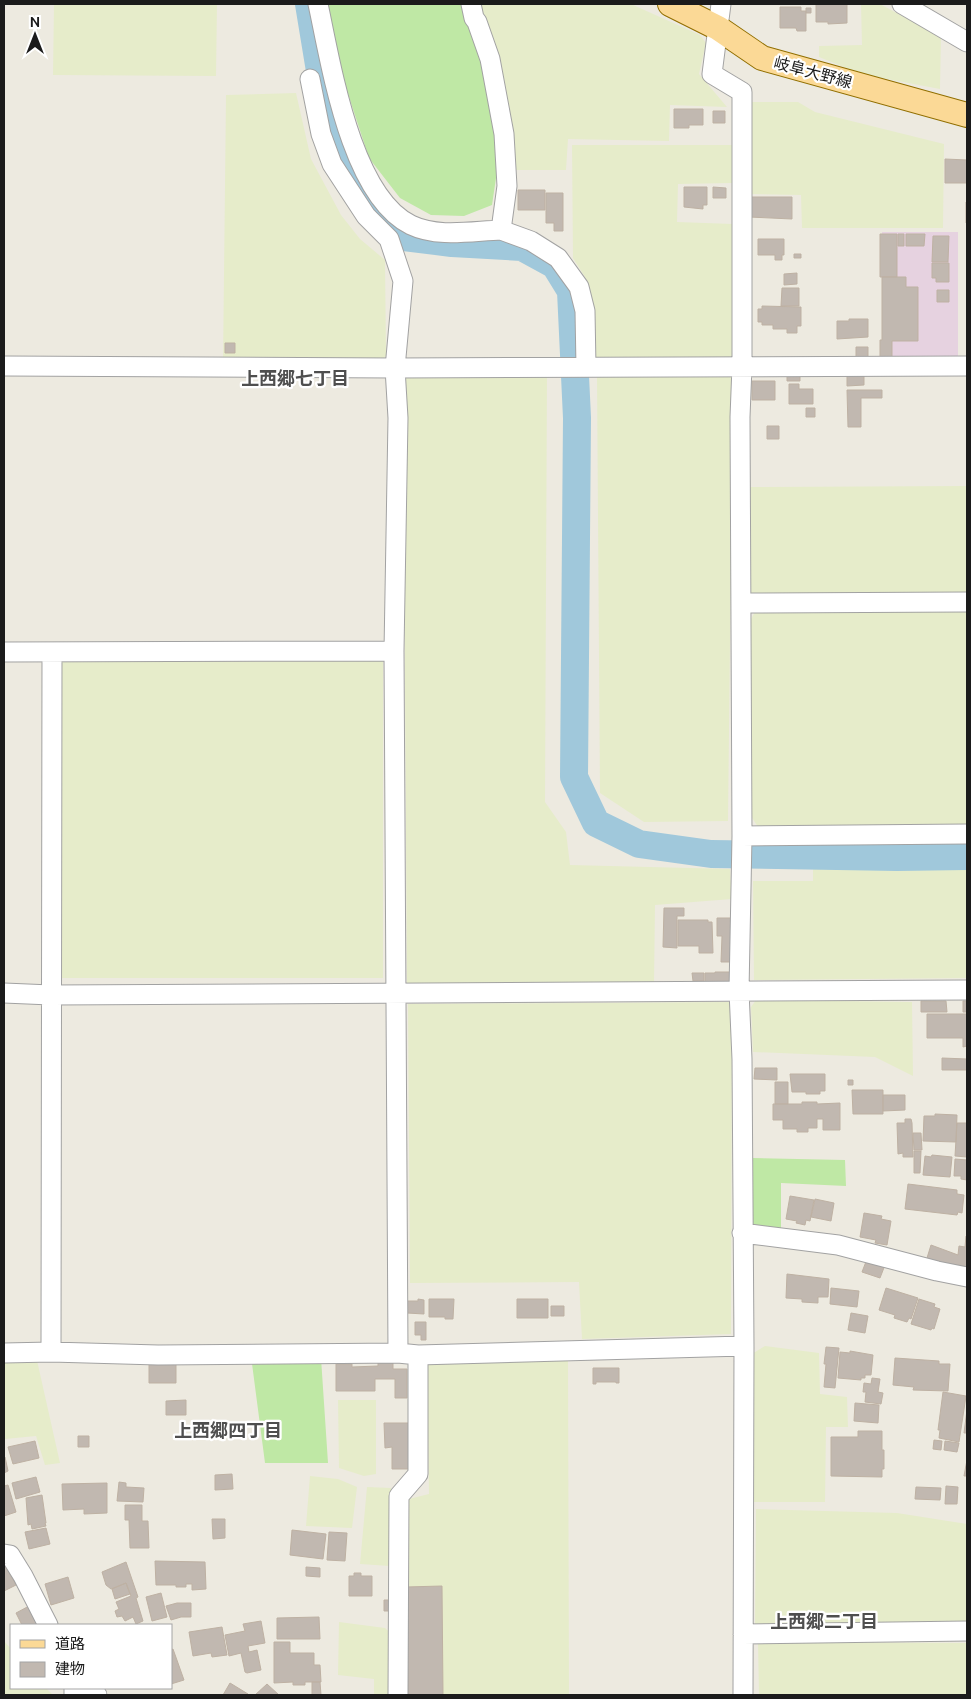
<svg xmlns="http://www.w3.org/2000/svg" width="971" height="1699" viewBox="0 0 971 1699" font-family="Ubuntu,'Noto Sans JP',sans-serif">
	<rect width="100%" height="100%" fill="#edeae0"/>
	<!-- industrial -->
	<path fill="#e6d2e0" d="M882,232H958V359H882Z"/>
	<!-- farmland -->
	<path fill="#e6ecca" d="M54,4H217L216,76L53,75Z
		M477,4H631L700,35L706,43L699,74L727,107L670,105L669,141L568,139L566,170H515Z
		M861,4H880L941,37L940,89L861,74L819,57V46L862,45Z
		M296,93L311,159L341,215L360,239L385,260L386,356L379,363L223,364L226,95Z
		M747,102H798L815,112L944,144L943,228H802L801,195L749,194Z
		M572,145H733L732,183L678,184L677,222L733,224L735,359H591V301L585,277L573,258Z
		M547,374L545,802L566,832L570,865L730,869L732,899L655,905L654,984H407L403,376Z
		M733,375L728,821L644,822L600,793L597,377Z
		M967,486V596H750L747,487Z
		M967,609V827H758L749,813L750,621L756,610Z
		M383,661V978H59L58,662Z
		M967,867V978L754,980L753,881H813V868Z
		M756,1000L912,1002L913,1076L875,1057L753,1052L751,1007Z
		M732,1002L731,1334L582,1339L579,1282L410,1283L408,1004Z
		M765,1346L819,1353L820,1394L847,1397L848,1427H826L825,1502H754L752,1354Z
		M4,1356H36L60,1463L45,1465L36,1436L5,1439Z
		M427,1357L568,1360L569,1695H405L409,1499L429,1494Z
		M338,1400H376V1474L364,1476L339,1468Z
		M310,1476L338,1479L357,1487L352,1528L306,1526Z
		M367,1487L391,1488L390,1566L360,1564Z
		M756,1509L897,1513L967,1524V1624L755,1628Z
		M339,1622L385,1628L393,1635L392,1695H374V1679L338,1675Z
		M4,1641L11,1649V1688H46L53,1695H4Z
		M758,1642L967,1643V1695H759Z"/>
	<!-- grass -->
	<path fill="#bfe8a5" d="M323,4H465L487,62L499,158L492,205L464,216L431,215L400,198L369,158L332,45Z
		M753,1158L845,1160L846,1186L781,1183V1232L751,1230Z
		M251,1356L321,1358L328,1463H265Z"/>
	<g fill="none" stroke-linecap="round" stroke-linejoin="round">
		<!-- river -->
		<path stroke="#a0c8db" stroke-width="28" d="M309,4L321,77L339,143L364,197L404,237L452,243L522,247L555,265L571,291L577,418L574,777L596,823L639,844L711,854L897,857L967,856"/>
	</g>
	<!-- building -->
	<path fill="#c1b8b0" stroke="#beb1a3" d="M816,4H847V23L828,24V22H816Z
		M780,7H801V11H806V31H797L796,28H780Z
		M806,8H811V13H806Z
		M674,109H703V125H689V128H674Z
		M713,111H725V123H713Z
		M945,159L967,160V183H945Z
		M684,187H707V205H703V209L684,207Z
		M713,187L726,188V198H713Z
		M518,190H545V210H518Z
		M546,193H563V231H554V223H546Z
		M749,197H792V219L749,217Z
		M966,202H967V223H966Z
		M880,234H897V277H880Z
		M898,234H904V246H898Z
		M906,234H925L924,246H906Z
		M933,236H949L948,262H932Z
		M758,239H784V255H782V260H775V255H758Z
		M794,254H801V258H794Z
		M932,263H949V282H936V278H932Z
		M797,273V284L784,285V274Z
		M882,277H906V287H918V341H892V357H880V340H882Z
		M782,288H799V306H781Z
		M937,290H949V302H937Z
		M762,306L801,307V326H797V333H787V329H773V325H762V322H758V309H762Z
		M849,319H868V337L837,339V321H849Z
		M225,343H235V353H225Z
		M856,347H868V358H856Z
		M787,373H800V381H787Z
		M847,375H864V385L847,386Z
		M752,381H775V400H752Z
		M789,384H799V389H813V404H789Z
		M847,390H882V398H861V427H848Z
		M806,408H815V417H806Z
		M767,426H779V439H767Z
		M664,908H684V916H677V948L663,947Z
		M717,918H735V962H721L722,936H717Z
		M678,920H708V922H712L713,953H699V946H678Z
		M715,972H732V982H705V973H715Z
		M692,973H704V981H693Z
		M921,1001H946L947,1012H921Z
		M963,1001H967V1012H963Z
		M927,1014H967V1046L963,1047V1038H927Z
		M942,1058L967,1059V1070H942Z
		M755,1068H777V1080L754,1079Z
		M790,1074H825V1091H820V1094H806V1092H792Z
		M848,1080H853V1085H848Z
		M775,1082H788V1104H775Z
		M852,1090H883V1114H853Z
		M883,1095H905V1110L883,1111Z
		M802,1102H817V1104L840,1103V1130H823V1119H817V1128H808V1132H797V1129H783V1120H773V1104H802Z
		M935,1114L957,1115L956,1142L923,1141L924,1116H935Z
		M905,1119H911L912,1123L913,1157H903V1153L898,1154L897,1123H905Z
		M957,1123H967V1157L955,1156Z
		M913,1133H921L922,1150H914Z
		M914,1151H921L920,1173H914Z
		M932,1155L952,1157L950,1177L923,1175L925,1156L931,1157Z
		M955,1159L967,1160V1180L961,1179V1176H954Z
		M908,1184L957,1190V1194L964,1195L962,1213L958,1212L957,1215L905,1209Z
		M790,1196L814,1200L810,1221L806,1220L805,1225L796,1223L797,1221L786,1219Z
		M815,1199L834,1203L831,1221L811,1217Z
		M864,1213L882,1216L881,1219L891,1221L887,1245L875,1243L876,1240L860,1237Z
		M966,1236H967V1270L956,1265V1267L945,1265L927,1258L931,1245L958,1255L959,1246L965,1247Z
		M867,1259L885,1265L880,1278L862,1272Z
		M787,1274L829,1279L828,1297H818V1303L802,1302V1299L786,1298Z
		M831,1288L859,1291L857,1307L830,1304Z
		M886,1288L918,1298L911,1319L909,1318L907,1322L894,1318L895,1315L879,1310Z
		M418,1299L424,1300V1314L407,1313V1301H418Z
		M429,1299H454L453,1319H445V1317H429Z
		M517,1299H548V1318H517Z
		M919,1299L935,1304L934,1307L940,1309L934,1329L932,1328L931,1330L911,1324Z
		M551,1306H564V1316H551Z
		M851,1313L868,1316L865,1333L848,1330Z
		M415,1322H426V1340H421V1335H415Z
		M826,1347L839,1348L835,1388L824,1387L826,1364H824Z
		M850,1351L873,1355L871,1375H865V1378H861V1380L838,1378L840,1352L850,1353Z
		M895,1358L939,1361V1364H950L948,1391L913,1390L914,1387L893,1385Z
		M378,1363H393V1369H407V1398H395V1379H375V1391H336V1364H352V1367L378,1366Z
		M149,1364H176V1383H149Z
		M593,1368H619V1383H616V1382H596V1384H593Z
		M872,1378L880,1379L878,1392L883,1393L881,1404L865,1402L866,1392H863L864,1383L871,1384Z
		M943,1392L966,1396L959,1442L939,1438L940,1430H938Z
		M186,1400V1415H166V1401Z
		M855,1403L879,1405L878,1423L854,1421Z
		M967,1410V1433H964Z
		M384,1423H409L410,1469H392V1447L385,1448Z
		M858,1431H882V1450H884V1469H882V1477L831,1476V1437H858Z
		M78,1436H89V1447H78Z
		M934,1440L942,1441L941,1450L933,1449Z
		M35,1441L39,1458L13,1464L8,1447Z
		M945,1441L959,1443L957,1452L944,1450Z
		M5,1457L8,1471L4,1473V1458Z
		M967,1460V1476H964Z
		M232,1474L233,1489L215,1490V1475Z
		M36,1477L40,1492L16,1499L12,1483Z
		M119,1482L126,1483V1487L144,1488L143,1502L117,1501Z
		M107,1483V1513L84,1514V1509L63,1510L62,1484Z
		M8,1485L16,1512L4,1516V1486Z
		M946,1486L958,1487L957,1504H945Z
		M916,1487L941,1488L940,1500L915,1499Z
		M42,1495L46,1523H45L46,1526L32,1529L31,1524L28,1525L26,1498Z
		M125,1505H142V1521H148L149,1548H130L129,1520H125Z
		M212,1519H225V1538L213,1539Z
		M46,1528L50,1544L29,1549L25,1532Z
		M292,1530L326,1534L323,1559L290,1555Z
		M329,1532L347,1533L345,1561L327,1560Z
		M155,1561L205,1562L206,1589L192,1590V1584H186V1587H176V1585H156Z
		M126,1562L138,1597L136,1598L143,1621L136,1624L133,1617L125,1621L122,1616L117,1617L115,1611L119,1609L116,1602L131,1596L126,1583L111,1589L106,1585L102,1572Z
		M6,1567L16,1585L4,1591V1568Z
		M306,1567L320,1568V1577L306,1576Z
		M354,1573H361V1576H372V1596H349V1576H354Z
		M68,1577L74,1598L51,1605L45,1584Z
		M126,1583L130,1594L115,1599L112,1589Z
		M442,1586L443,1695H408L406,1587Z
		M161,1593L167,1617L152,1621L146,1597Z
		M384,1600H390L391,1611H384Z
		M177,1603H191V1617H181L171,1620L166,1606Z
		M31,1605L41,1625H22L16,1613Z
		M319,1617L320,1639H277V1618Z
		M261,1621L265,1643L248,1646L249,1652L257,1650L261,1670L247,1673L245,1672L241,1653L229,1656L225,1635L245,1631L243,1624Z
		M222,1627L227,1655L212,1657L211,1653L193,1656L189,1632Z
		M274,1642H290V1653H314V1665H320L321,1682H305V1685H293V1682L274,1683Z
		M173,1649L184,1680L171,1684V1650Z
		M312,1682H320L321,1695H312Z
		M230,1683L248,1694L247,1695H223Z
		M267,1684L279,1695H255Z"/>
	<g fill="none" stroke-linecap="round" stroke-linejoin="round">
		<!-- minor casing -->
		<g stroke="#a2a2a2" stroke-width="21">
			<path id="minor" d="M318,4C331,64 351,196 411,225C438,238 472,231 501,230L507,186L504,134L490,59L477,22L474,18L471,4
				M721,4L712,74L742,92V366L740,417L742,836L739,991L742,1059L744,1346L743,1695
				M902,4L967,42
				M310,79L321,134L332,164L366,216L389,239L403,281L395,368L398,418L394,651L398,1353
				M501,230L531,241L558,258L579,287L585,311L586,367
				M4,366L395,368L967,366
				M742,603L967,602
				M4,652L394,651
				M742,836L967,834
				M4,993L51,995L967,990
				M742,1233L838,1245L937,1271L967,1277
				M51,1352L52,652
				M4,1353L51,1352L158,1355L398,1353L418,1355L744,1346
				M4,1554L10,1555L23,1576L48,1625
				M743,1634L967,1631
				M74,1688V1695
				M91,1688L97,1695
				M398,1695L399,1496L418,1474V1355"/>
		</g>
		<!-- major casing -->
		<g stroke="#916f00" stroke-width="26">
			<path id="major" d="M670,4L718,28L762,58L967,115"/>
		</g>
		<!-- minor -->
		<use href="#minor" stroke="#fff" stroke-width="19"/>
		<!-- major -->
		<use href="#major" stroke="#fbd996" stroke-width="24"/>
	</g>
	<g text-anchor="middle" stroke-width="4.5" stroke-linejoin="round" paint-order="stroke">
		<!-- street labels -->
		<g font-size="16" fill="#1b1b1b" stroke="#fff">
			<text transform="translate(813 72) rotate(15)" y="6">岐阜大野線</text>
		</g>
		<!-- neighbourhood labels -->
		<g font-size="18" font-weight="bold" fill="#4e4e4e" stroke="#fff">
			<text x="295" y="385">上西郷七丁目</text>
			<text x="228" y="1437">上西郷四丁目</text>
			<text x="824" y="1628">上西郷二丁目</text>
		</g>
	</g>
	<!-- border -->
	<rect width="971" height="1699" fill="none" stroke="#1b1b1b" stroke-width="10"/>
	<!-- legend -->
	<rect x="10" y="1624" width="162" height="65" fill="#ffffff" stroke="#a4a4a4"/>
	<rect x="20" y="1640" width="25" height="8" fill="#fbd996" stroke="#a4a4a4"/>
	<text x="55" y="1649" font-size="15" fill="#1b1b1b">道路</text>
	<rect x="20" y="1662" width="25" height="15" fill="#c1b8b0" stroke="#a4a4a4"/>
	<text x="55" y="1674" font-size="15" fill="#1b1b1b">建物</text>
	<!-- north arrow -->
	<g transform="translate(35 35)" stroke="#ffffff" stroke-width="4" paint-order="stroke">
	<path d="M0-4L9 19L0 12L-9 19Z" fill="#1b1b1b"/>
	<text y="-8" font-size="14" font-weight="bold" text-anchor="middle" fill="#1b1b1b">N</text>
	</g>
</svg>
